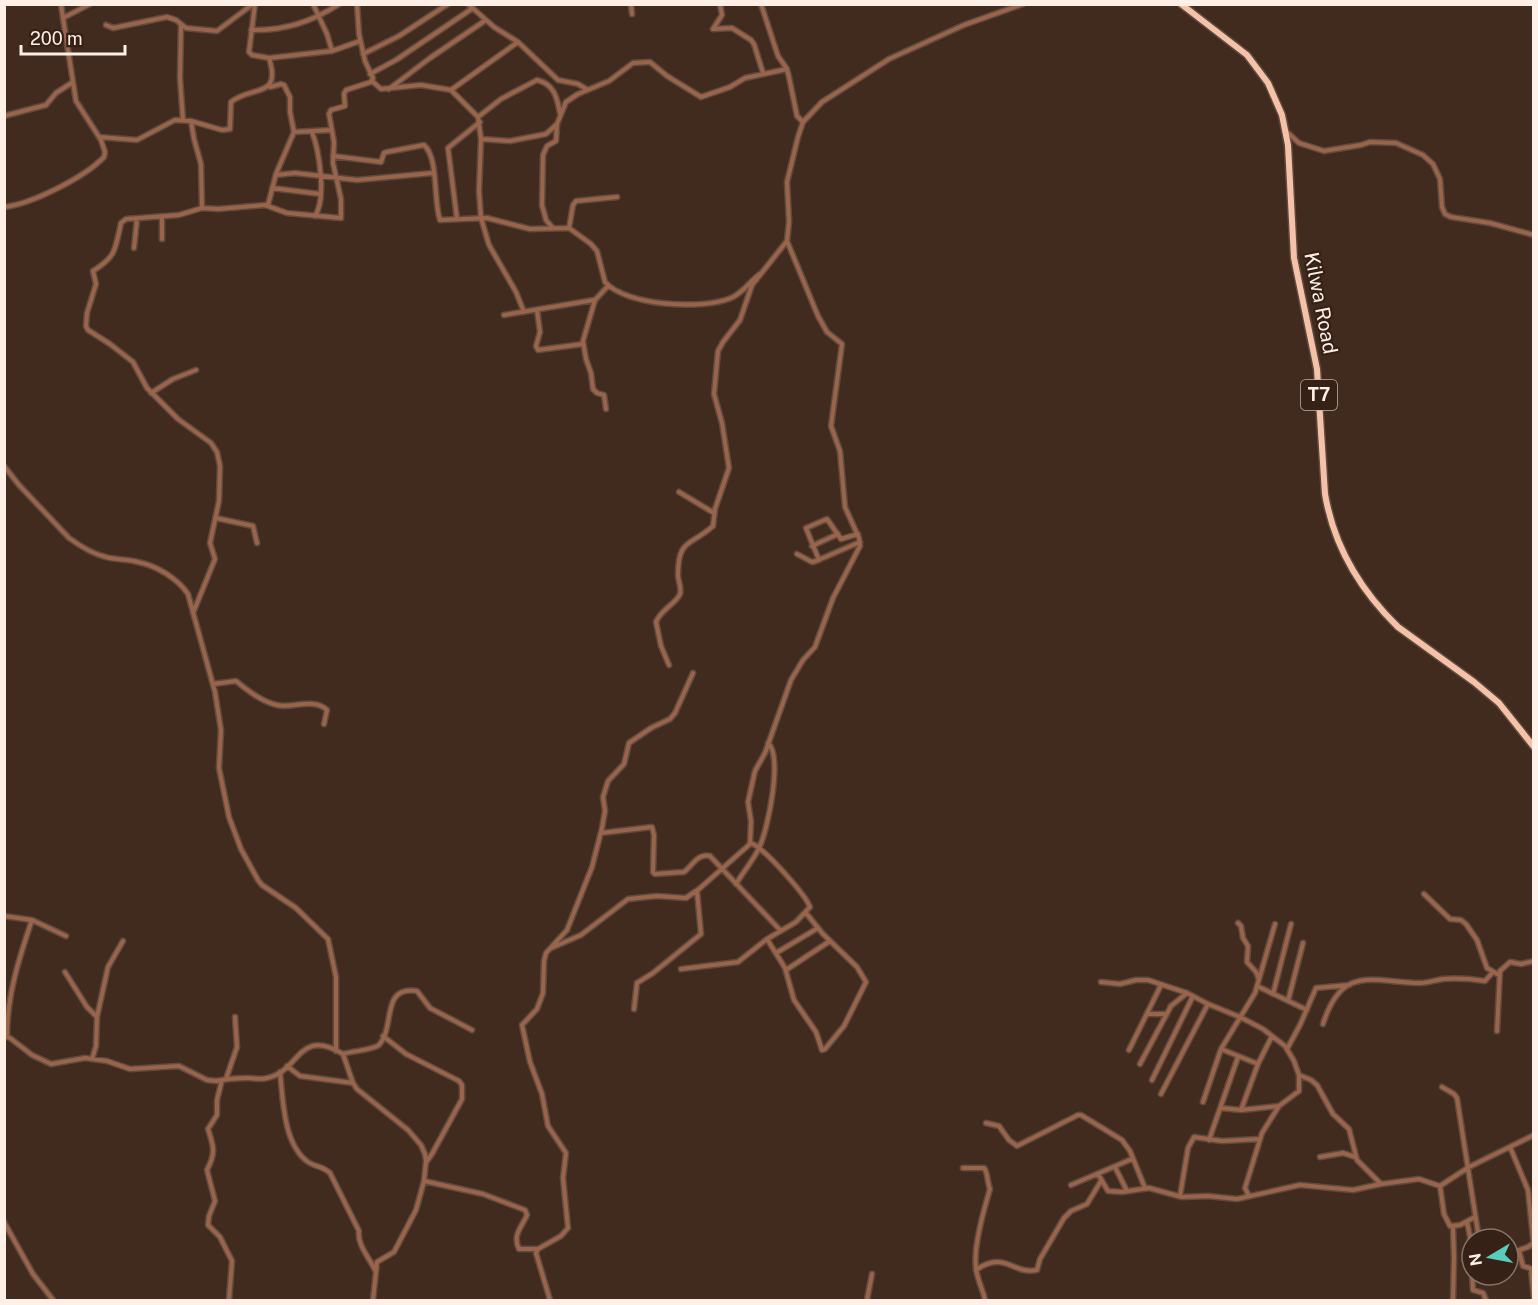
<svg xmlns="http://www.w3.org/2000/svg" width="1538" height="1305" viewBox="0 0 1538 1305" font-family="'Public Sans',sans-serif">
	<rect width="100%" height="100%" fill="#412b1f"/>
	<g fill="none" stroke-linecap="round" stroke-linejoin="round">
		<!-- minor casing -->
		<g stroke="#5f4a3f" stroke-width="7">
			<path id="minor" d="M61,4L63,18
				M313,4L327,34L332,51
				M468,4L494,27L518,42L558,80L578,84L588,90
				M631,4L632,14
				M720,4L722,15L713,29L732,28L751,40L754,44L763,73
				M761,4L778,56L787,69L789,77L797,116L803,122
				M106,25L113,28L167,17L176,20L186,28L217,31L253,4
				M181,25L180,78L183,120
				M251,30C283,31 312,22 339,4
				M363,54L399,36L448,4
				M269,58L332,51L360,41
				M370,74L396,60L473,8
				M372,81L381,89L421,85L451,90L478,117L481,139L479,191L481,218L489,245L516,292L524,312
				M389,89L430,58L486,20
				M451,90L518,42
				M4,116L46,105L56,93L73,82
				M478,117L501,99L537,80C554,84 557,97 560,113
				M191,121L194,139L201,164L202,208
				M294,132L331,130
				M312,132C319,150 327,198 315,216
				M1287,132L1299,143L1324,151L1361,145L1370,142L1396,143L1423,155L1433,164L1440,179L1442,207L1445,214L1451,217L1490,223L1534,235
				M99,137L137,140L175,120L191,121L222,130L230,129L231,102C252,85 282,99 269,58L252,55L249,52L255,4
				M481,139L510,141L546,134L557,124L566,102L578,94L609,81L633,63L650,62L667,76L701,97L730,87L745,78L787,69
				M333,156L381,162L384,153L387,152L424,145C439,158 433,200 440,220L487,218L530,229L569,228L591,244L597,251L605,282C626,306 703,310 731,298C743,293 750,281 760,274
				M276,175L295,173L357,180L433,173
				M272,188L320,194
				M268,205L276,174L294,132L290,112V97L284,85L281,84L270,87
				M4,207C32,204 85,177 104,157L105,152L101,140L76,101L63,18L90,4
				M457,219L448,148L480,122
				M552,227L546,220L542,205L543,155L547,146L556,141L557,125
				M569,228L573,205L576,201L617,197
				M162,239V216
				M134,248L137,219
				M537,310L540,332L536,346L538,350L583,344
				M504,315L594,300
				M151,393L173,379L196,370
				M606,409L604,395L597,393L593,389L591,373L586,359L583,341L595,300L608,286
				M4,466L19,485L69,538C80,546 92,554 106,557C116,560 127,559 138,562C157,566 177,578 188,594L215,692L221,730L219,768L229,817L241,849L258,880L262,885L296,908L328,939L336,977V1051
				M679,492L714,513
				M216,518L253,526L257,543
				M812,546L838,534
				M797,554L812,562L816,561L860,542
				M819,560L806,528L827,519L841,539L858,534
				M193,613L215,559L210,543L219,501L220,466L217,452L211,443L178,419L147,388L133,362L110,344L88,330L86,326L87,313L96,284L93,271C117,256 115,249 121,223L126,219L179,215L202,208L218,209L265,205L287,213L341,218V199L333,163L334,142L329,114L331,110L345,106L344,94L346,90L371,82L373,78L365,61L359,34L357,4
				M669,665L661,646L656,622C661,609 676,604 680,594C682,588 678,581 678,575C678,538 691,546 713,526L715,509L729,468L722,423L714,394L718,351L723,342L740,320L752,285L787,241
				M213,684L236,681C247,690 262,702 277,705C292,709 314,697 327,710L324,724
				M601,833L652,827L654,835L653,872L655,874L684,872C693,865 698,853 710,856L781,931
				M736,884C743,872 753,861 759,848C768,830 783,756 768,743
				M1424,894L1450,919L1461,920L1466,924L1477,940L1487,968L1499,975
				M4,916L32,920L66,936
				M1238,923L1241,926L1243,938L1248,946L1247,962L1256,972L1259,979
				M767,939L785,968L794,1000L816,1032L822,1050L825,1049L844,1026L866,982L857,967L823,934L806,913
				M551,948L581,935L628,899L657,896L686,898L699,889L750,844L751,821L748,802L755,771L765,753L791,680L803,660L815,647L833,598L860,546L859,538L845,507L840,451L831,426L842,344L827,332L818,316L787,241L789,222L787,182L798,137L803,122L822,102L889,59L964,25L1023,4
				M776,953L818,928
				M681,969L738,962L767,939L796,922L810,907C805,894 764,848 751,843
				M786,970L830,941
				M65,972L87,1007L97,1017L96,1046L92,1059
				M1101,982L1120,984L1136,980H1148L1187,993L1208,1004L1240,1017L1263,1029L1285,1046L1294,1061L1299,1075L1311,1080L1317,1085L1333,1114L1349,1129L1357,1160L1381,1184
				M1257,986L1307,1010
				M1273,994L1291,924
				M1288,1001L1303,943
				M634,1009L637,983L653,973L701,934L697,891
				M1148,1014H1167
				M97,1017L108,967L123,941
				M1323,1024C1342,964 1372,982 1420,983C1428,983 1435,980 1443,979C1457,978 1471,979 1485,981L1492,973
				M1497,1031L1500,971L1510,962L1521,964L1534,961
				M4,1036L10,1038L32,1055L51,1064L85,1058L107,1061L130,1069L179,1066L207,1080L216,1081C226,1079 237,1078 248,1078C254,1078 261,1080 267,1078C301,1071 297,1027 343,1054L353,1083L357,1089L408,1130L421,1145L425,1154L426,1161L424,1181L416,1210L394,1252L377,1262L373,1300
				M7,1036C7,996 19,958 32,920
				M383,1036L406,1054L459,1081L462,1085V1099L432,1154L427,1161
				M1221,1049L1258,1064
				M1287,1049L1300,1025L1316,988L1349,985
				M1129,1050L1161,985
				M343,1054C352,1051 373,1050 379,1045C396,1026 380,986 417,991L430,1008L472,1030
				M1140,1064L1171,1006L1187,993
				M287,1066L300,1076L353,1083
				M280,1072C283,1099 283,1144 308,1162C315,1167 323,1166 330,1173L359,1231C357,1245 369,1257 375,1270
				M226,1079L237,1047L235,1017
				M222,1080L217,1100V1115L208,1129C214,1147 216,1153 207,1170L215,1201L209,1216L208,1225L220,1237L232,1261L229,1300
				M1152,1080L1193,996
				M1442,1087L1454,1094L1457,1098L1479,1239
				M1161,1094L1208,1004
				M1203,1102L1221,1049L1255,993L1275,924
				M1221,1108L1241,1110L1279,1106
				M1241,1110L1258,1064L1272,1036
				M986,1123L999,1126L1009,1140L1017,1146L1078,1115H1081L1122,1140L1130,1151L1145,1188
				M1209,1140L1238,1057
				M1510,1147L1528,1190L1534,1247
				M1320,1157L1343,1153L1355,1157
				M1115,1167L1127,1191
				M963,1168H984C988,1172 987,1182 990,1189C984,1209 973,1248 976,1268C977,1279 983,1290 985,1300
				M1098,1174L1108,1191L1122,1192L1149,1188L1182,1197L1208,1196L1237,1199L1300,1185L1353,1190L1381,1184L1419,1179L1440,1186L1469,1167L1534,1135
				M424,1181L483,1194L525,1210L527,1215C522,1227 512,1235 519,1249H538
				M1071,1185L1132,1159
				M1440,1186L1444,1214L1450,1226L1460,1225L1475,1217
				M1180,1196L1188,1148L1194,1137L1222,1141L1260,1139
				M1249,1196L1245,1188L1262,1133L1279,1106L1299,1091V1075
				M4,1222L33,1274L53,1300
				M1467,1222L1470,1236L1473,1290L1483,1293L1486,1300
				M1453,1227L1454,1258L1453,1300
				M1519,1251L1523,1266L1533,1269
				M1508,1254L1528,1247L1533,1243
				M1531,1269L1534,1299
				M976,1270C1005,1250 1013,1275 1037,1270L1040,1259L1064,1218L1071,1211L1087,1204L1101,1181
				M550,1300L536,1253L538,1249L561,1236L568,1228L563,1178L566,1153L548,1126L542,1094L530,1062L522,1025L537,1009L543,993L544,961L546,953L567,930L592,867L602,828L605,811L603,797L608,781L624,764L629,743L651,728L670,719L675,713L693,673
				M867,1300L872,1274"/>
		</g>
		<!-- highway casing -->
		<g stroke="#5f4a3f" stroke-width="9">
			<path id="highway" d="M1181,4L1247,55L1268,83L1282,115L1288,145L1294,258L1317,369L1325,494C1334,547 1360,590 1398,627L1474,682L1499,703L1534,747"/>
		</g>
		<!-- minor -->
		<use href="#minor" stroke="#996449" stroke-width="4"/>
		<!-- highway -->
		<use href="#highway" stroke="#f5c1a7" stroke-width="6"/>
	</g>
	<g text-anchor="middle" stroke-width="4.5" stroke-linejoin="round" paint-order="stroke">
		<!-- shield labels -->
		<rect fill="#362116" stroke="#c2b1a8" stroke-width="1.5" x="1301" y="380" width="36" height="30" rx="4.5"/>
		<g font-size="18" font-weight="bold" fill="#feefe7">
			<text x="1319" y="401">T7</text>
		</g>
		<!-- street labels -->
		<g font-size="20" fill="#feefe7" stroke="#362116">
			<text transform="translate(1321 303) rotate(79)" y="7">Kilwa Road</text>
		</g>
	</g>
	<!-- border -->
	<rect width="1538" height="1305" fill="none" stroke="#feefe7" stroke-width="12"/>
	<!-- north arrow -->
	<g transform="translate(1490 1257) rotate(260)"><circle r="28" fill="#362116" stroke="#86736a" stroke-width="1.5"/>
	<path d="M0-4.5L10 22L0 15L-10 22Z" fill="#5acebd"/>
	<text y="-9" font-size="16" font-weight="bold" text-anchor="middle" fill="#feefe7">N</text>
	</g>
	<!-- scale -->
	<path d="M21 45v9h104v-9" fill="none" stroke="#feefe7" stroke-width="3"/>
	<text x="30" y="45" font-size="18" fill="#feefe7" stroke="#362116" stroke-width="4.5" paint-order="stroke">200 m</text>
</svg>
